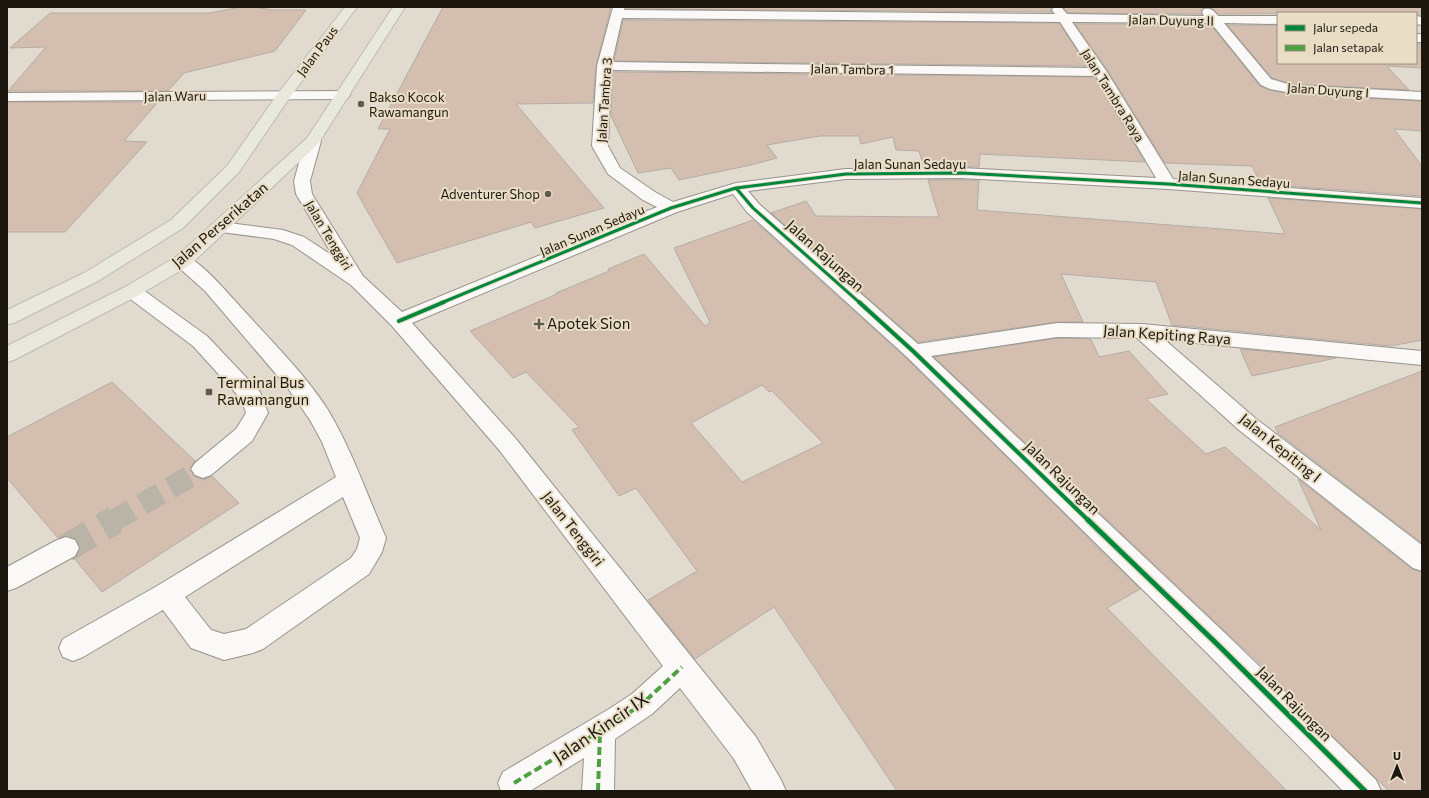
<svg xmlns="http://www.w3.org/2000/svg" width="1429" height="798" viewBox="0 0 1429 798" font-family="Commissioner,sans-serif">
	<rect width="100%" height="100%" fill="#e1dace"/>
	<!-- building -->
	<path fill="#d3beaf" stroke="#b5ada5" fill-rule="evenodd" d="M242,7H255L272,10H306L275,51L184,73L168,91H8L46,47L10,48L50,13H209Z
		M443,7H611L596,66L593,103L516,104L604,208L535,228L531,222L397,263L357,193L390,129H378Z
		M626,7H1052L1050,10L1052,12L626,9Z
		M1063,7H1422V15H1416V13L1219,14L1213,9L1206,7L1203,8L1201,11L1202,14L1068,13Z
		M623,20L1059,23L1087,66L614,61Z
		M1075,24H1210L1260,86L1269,90L1291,94L1420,101L1422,103V131L1394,129L1422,166V196L1261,184L1252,166L1165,163L1108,71Z
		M1227,25H1278V63H1416V44H1422V68L1387,66L1409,90L1291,84L1272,78Z
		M612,72L1095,77L1145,162L980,154L979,167H924L919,151L896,150L893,137L861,144L859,136H820L767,145L777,158L751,165L679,180L671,168L638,173L611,116Z
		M7,102H158L124,141L147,142L65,232H7Z
		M928,180H979L977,210L1285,234L1268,198L1422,209V340L1391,346L1172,325L1156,282L1061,274L1083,322H1057L918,342L771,213L806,201L816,216L939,217Z
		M753,220L906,358L1140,589L1107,608L1287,791H897L774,607L695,659L648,600L697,571L636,488L619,496L572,430L579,427L526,372L513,378L470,331L557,294L556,293L609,271L608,269L644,254L705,326L710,322L674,248ZM762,385L769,392L772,391L823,443L742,482L691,423Z
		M1057,338L1091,339L1099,357L1129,351L1168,394L1146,399L1206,454L1225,447L1321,530L1298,479L1412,569L1422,572V791H1389L1273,678L1274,677L934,357Z
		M1240,349L1336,358L1252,376Z
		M1422,371V543L1278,433L1275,427Z
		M112,382L195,461L190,468L194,476L202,479L212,476L239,503L102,592L74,558L80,549L76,539L66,536L58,538L7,478V437Z"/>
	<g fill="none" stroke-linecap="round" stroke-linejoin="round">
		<!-- minor-tunnel-far1 -->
		<path stroke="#b9b3a8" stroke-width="22" stroke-dasharray="22 11" stroke-linecap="butt" d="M113,521L203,469"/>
		<!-- minor-tunnel -->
		<path stroke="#b9b3a8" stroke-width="28" stroke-dasharray="28 14" stroke-linecap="butt" d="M66,548L115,520"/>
		<!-- minor casing -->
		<g stroke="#98938a" stroke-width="2">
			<path id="minor" d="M613,7H625L624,10L1055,14L1052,10L1054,7H1061L1067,14L1204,16L1202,12L1204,9C1211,8 1213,10 1218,16H1278V24L1224,23L1271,79L1291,85L1422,92V100L1291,93L1270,89L1261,85L1211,23L1072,22L1107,72L1173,179L1422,198V208L1168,189L961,178L846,179L748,191L759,204L918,344L1057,323L1142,324L1422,351V365L1165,340L1255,418L1422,545V571L1413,568L1239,430L1137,338L1057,337L931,356L1227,635L1376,780L1381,791H1343L1207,653L907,357L747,212L733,194L677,212L412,323L516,439L756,737L781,780L786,791H752L734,759L680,688L652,714L615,739L614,791H582L584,758L530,791H501L498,783L503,772L609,709L632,694L663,666L500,451L392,326L351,285L292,245L274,239L221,232L215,231L212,227L215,223L221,222L283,230L304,237L333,256L296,194L294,181L305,141L308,138L313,136L318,138L321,141L310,181L312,194L363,276L402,312L657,207L643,200L608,174L592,146L597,66ZM622,18L1060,22L1090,68L612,62ZM611,70L1096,76L1156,178L961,168L846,169L736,183L673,202L655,192L620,168L608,146Z
				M1416,16L1422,17V25L1416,24Z
				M1416,34H1422V42H1416Z
				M343,91L348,92L350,95L348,98L343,99L7,101V93Z
				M183,255C200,260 225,290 237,303C268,338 303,371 328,410C352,450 367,495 386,538L382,552L369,574L263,649L253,653L224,660L191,648L163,610L83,657L73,661L63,657L59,648L63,639L157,586L336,477L322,442L310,420L287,387L205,291L176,265L174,261L176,257ZM343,497L360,538L357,549L351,558L246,629L224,634L211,630L185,597Z
				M132,285L139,287L207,336L260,392L268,413L252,441L211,475L203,478L195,475L191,469L195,463L236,429L246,413L242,400L193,346L125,295L122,291L125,287Z
				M66,537L75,540L79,548L75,556L16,588L7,591V567L57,540Z"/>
		</g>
		<!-- major casing -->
		<g stroke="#bebab5" stroke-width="2">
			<path id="major" d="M345,7H357L290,97L239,172L183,228L98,281L14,323L7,324V310L84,273L171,220L227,166L279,92Z
				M393,7H405L318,144L190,265L139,295L14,360L7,362V346L125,287L176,257L307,138Z"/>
		</g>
		<!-- minor -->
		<use href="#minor" fill="#faf9f8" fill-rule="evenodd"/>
		<!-- major -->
		<use href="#major" fill="#e8e8dc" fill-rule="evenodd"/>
		<!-- quiet -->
		<path stroke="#4fa13f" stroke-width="4" stroke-dasharray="8 4" stroke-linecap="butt" d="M514,783L620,719L642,704L682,667
			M598,791L600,732"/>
		<!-- cycleway-far2 casing -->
		<g stroke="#e9ddc6" stroke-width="5">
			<path id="cycleway-far2" d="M736,188L753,208L860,303
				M441,303L671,208L736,188L846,174L961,173L1168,184L1422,203"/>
		</g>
		<!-- cycleway-far1 casing -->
		<g stroke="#e9ddc6" stroke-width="6">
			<path id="cycleway-far1" d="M859,302L914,352L1089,521
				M399,321L444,302"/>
		</g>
		<!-- cycleway casing -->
		<g stroke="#e9ddc6" stroke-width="8">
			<path id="cycleway" d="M1088,520L1217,644L1365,791"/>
		</g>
		<!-- cycleway-far2 -->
		<use href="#cycleway-far2" stroke="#00873e" stroke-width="3"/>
		<!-- cycleway-far1 -->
		<use href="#cycleway-far1" stroke="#00873e" stroke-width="4"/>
		<!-- cycleway -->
		<use href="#cycleway" stroke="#00873e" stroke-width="5"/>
	</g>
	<!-- markers -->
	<g fill="#605b52" stroke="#e9ddc6" stroke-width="1.5">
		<circle cx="361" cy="104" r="4"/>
		<circle cx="548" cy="194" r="4"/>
		<path d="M537 318h4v4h4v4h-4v4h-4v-4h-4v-4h4z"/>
		<rect x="205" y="388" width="8" height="8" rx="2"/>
	</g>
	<g text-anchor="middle" stroke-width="4" stroke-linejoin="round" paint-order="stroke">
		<!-- far-street labels -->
		<g font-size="13" fill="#1b170f" stroke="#e9ddc6">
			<text transform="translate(1171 20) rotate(1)" y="5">Jalan Duyung II</text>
			<text transform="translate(317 51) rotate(-53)" y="5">Jalan Paus</text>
			<text transform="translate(852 69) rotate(1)" y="5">Jalan Tambra 1</text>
			<text transform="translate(1328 90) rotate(4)" y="5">Jalan Duyung I</text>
			<text transform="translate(1113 95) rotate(58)" y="5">Jalan Tambra Raya</text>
			<text transform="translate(175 96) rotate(-1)" y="5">Jalan Waru</text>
			<text transform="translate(604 100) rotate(-86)" y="5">Jalan Tambra 3</text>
			<text x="910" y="169">Jalan Sunan Sedayu</text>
			<text transform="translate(1234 179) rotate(4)" y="5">Jalan Sunan Sedayu</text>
			<text transform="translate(592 230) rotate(-23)" y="5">Jalan Sunan Sedayu</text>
			<text transform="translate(329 235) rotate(59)" y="5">Jalan Tenggiri</text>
		</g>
		<!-- far-poi labels -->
		<g font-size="13" fill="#1b170f" stroke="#e9ddc6" text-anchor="start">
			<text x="369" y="102">Bakso Kocok<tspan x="369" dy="15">Rawamangun</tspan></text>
			<text x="540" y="199" text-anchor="end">Adventurer Shop</text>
		</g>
		<!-- street labels -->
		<g font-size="15" fill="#1b170f" stroke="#e9ddc6">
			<text transform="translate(220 225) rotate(-41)" y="5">Jalan Perserikatan</text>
			<text transform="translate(825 256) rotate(42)" y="5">Jalan Rajungan</text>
			<text transform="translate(1167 335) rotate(4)" y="5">Jalan Kepiting Raya</text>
			<text transform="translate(1280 448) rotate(39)" y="5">Jalan Kepiting I</text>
			<text transform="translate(1062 478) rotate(44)" y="5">Jalan Rajungan</text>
			<text transform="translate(573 529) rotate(52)" y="5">Jalan Tenggiri</text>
			<text transform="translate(1294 704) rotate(45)" y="5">Jalan Rajungan</text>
		</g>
		<!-- poi labels -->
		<g font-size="15" fill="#1b170f" stroke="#e9ddc6" text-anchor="start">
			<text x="547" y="329">Apotek Sion</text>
			<text x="217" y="388">Terminal Bus<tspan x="217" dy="17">Rawamangun</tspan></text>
		</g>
		<!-- near-street labels -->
		<g font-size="18" fill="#1b170f" stroke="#e9ddc6">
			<text transform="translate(601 728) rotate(-34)" y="6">Jalan Kincir IX</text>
		</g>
	</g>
	<!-- border -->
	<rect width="1429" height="798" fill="none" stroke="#1b170f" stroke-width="16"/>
	<!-- legend -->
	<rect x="1277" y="12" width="140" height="52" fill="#e9ddc6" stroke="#978e7d"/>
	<rect x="1285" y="25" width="20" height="6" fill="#00873e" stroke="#978e7d"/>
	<text x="1313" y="32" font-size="12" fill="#1b170f">Jalur sepeda</text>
	<rect x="1285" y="45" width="20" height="6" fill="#4fa13f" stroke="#978e7d"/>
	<text x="1313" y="52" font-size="12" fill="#1b170f">Jalan setapak</text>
	<!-- north arrow -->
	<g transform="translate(1397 766)" stroke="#e9ddc6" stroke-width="3" paint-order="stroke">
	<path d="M0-3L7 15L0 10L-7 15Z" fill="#1b170f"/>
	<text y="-6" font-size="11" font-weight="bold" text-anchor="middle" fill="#1b170f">U</text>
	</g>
</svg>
